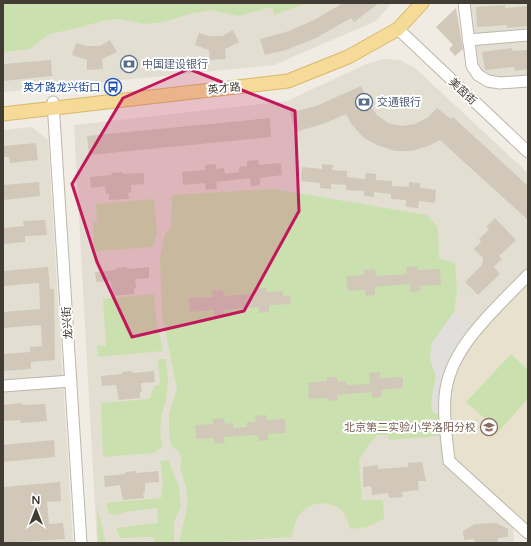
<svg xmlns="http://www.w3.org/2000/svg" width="531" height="546" viewBox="0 0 531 546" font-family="'Varela Round','Noto Sans SC',sans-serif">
	<rect width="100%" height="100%" fill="#f0ece3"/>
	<!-- residential -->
	<path fill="#e3ded2" d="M3,3H392L376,21L274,65L3,92Z
		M460,3H528V88L522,85L488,89L469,68Z
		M382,59L400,60L415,68L528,173V268L473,326L447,370L440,392V414L448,468L513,528L514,543H97L74,125L287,101L364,65Z
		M32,127L48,140L73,543H3V130Z"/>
	<!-- education -->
	<path fill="#e8e1ce" d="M528,281V524L465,470L451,455L448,399L454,370L466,347Z"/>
	<!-- green -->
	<path fill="#cae1af" d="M3,3H307L274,15L272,7L238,16L211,10L189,14L164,22L144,24L119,19L106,20L78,28L49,34L30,49L3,52Z
		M273,189L427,215L438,227L439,258L455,263L457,291L454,312L432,343L430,359L436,376L433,390L440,414L442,433L439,436L390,440L387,435H378C369,441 366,451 359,460L362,500H383L384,519L367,527L350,529C348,523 346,513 341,510C330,501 313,501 303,511C295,517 294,527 292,537L205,543H179L188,503L186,487L180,467L182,461L179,451L172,447L169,437V414L177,389L162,315L160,257L165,233L171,228L172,195Z
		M154,199L157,233L153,247L94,251L93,222H97L96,204Z
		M154,294L156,317L163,351L98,357L97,346H106L103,299Z
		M511,354L528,370V399L499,431L466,402Z
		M158,359H166L168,381L166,401L162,413L160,430L162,448L153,453L103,457L101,403L149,399L154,386L160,385Z
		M168,460L179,487L181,507L174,522V542L155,543L153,537L120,538L116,528L158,523L157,508L124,512L118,515L109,514L106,503L161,498L163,483L160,461Z
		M97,507L106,543H98Z"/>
	<!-- parking -->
	<path fill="#e1dfdc" d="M454,312L473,326L447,370L440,392V414L433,413L431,402L436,376L430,359L432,343Z"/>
	<!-- building -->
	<path fill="#d1c8ba" d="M343,3H379L354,22L351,18L316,38L286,50L265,55L260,39L289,31L316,19Z
		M505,5V8L528,6V26L507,28V25L477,27L476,7Z
		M456,8L463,49L455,56L449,49L453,45L436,27Z
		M233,30L239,42L225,49L226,59L210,60L209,50L195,45L199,33L209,36H222Z
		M110,40L117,52L102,59L103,69L87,70V60L72,55L76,43L87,46H100Z
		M512,48V51L528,50V69L515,71L514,67L485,70L482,52Z
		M51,60L52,76L3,81V64Z
		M361,86L369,104L377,115L388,123L402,126L415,124L427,118L437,108L451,119L453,117L528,186V220L440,140L428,146L412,151H395L377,145L364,138L352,125L346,114L323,124L295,132L290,113L316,106Z
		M270,118L271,137L89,155L87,136Z
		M36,143L38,160L10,163L9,157H3V146Z
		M258,160L259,165L281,163L282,175L260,178V185L251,186L250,178L216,182L217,189L206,190L205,183L183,185L182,172L205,170V165L216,164V169L224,168L225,174L239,172V167L247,166V161Z
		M322,164L333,165L332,170L347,171V177L365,179L366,173L376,174V180L392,181V186L409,187V182L420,183V188L436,190L435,203L419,201L418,208L406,207V200L391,199V194L374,192V197L364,196V191L346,190V185L331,184V189L320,188V183L301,181L302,167L322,169Z
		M122,172L123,174L144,173V184L131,185V192L128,193L129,199L109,200V194H106L105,186L91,188L90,177L112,175L111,173Z
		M39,182L40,196L3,200V185Z
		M495,218L516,240L499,256L502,259L494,267L500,274L478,295L465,282L482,265L483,258L474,249L481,242L479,239L489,229L486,227Z
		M45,220L47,235L25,236V242L3,244V228L24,226L23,221Z
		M417,266L418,270L440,269L441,285L420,286L421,291L410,292V284L375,287V295L366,296L365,290L348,291L346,276L364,275V270L375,269L376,276L407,274L406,267Z
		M48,267L50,289H54L55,360L31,362V369L3,371V354L30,352V347L42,346L41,325L3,328V312L40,309L39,283L3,286V271Z
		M127,267V269L149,267V278L135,279L136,288H134V294L114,296L110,281L96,282L95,272L116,270V268Z
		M255,288H266L267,292L283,291V296H290L291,304L269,305V312L259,313V307L224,310V316L214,317V310L190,312L189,298L213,297L212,291L223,290L224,296L255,294Z
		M132,371L133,373L154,371L155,382L141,383L142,392H140V398L119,400L116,385L102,386L101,376L122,374V372Z
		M380,372V378L403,377V388L381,390L382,397L372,398V392L337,395L338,400L328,401V398L309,399L308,383L327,381V377H337L338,382L346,381L347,385L370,384L369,373Z
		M22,403V405L45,404L47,421L21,423L20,420L3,421V405Z
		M266,415L267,420L285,419L286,433L268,434V440L259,441L258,435L224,437L225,443L215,444L214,438L196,439L195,425L213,424V419L224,418L225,424L233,423V428L247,427V422H256L255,416Z
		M54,440L55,457L3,462V445Z
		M422,462L426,481H418L419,490L402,492L403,497L389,498L388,493L372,495L371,486L363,487V467L378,465V469L408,467V463Z
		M136,471V473L158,471L159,482L145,483V492H143L144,498L123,500L120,485L105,487L104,476L126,474L125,472Z
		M60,482L61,501L47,502L49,524L63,523L65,539L3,543V487Z
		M496,523L508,529V537L498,538V543H475L474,539L464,540L463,531L475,524Z"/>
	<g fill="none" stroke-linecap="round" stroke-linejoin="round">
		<!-- minor casing -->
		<g stroke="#bdb7aa" stroke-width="13">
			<path id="minor" d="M464,3L472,66L478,75L488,81L500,83L528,81
				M398,29L528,152
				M468,40L528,35
				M53,102L81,543
				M528,275C497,308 448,348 445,397C443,418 447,440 449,461L528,533
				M3,386L71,381"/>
		</g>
		<!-- major casing -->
		<g stroke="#d8b869" stroke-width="15">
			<path id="major" d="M3,114L288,81L348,57L398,29L422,3"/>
		</g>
		<!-- minor -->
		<use href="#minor" stroke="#fff" stroke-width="11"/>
		<!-- major -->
		<use href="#major" stroke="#f5db97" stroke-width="13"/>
	</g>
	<!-- marked area -->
	<path fill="#c2185b" fill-opacity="0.2" stroke="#c2185b" stroke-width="3" stroke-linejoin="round" d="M189,69L295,111L299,211L244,311L132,337L97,262L72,184L123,98Z"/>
	<!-- icons -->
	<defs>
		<g id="bank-ring" transform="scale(0.9)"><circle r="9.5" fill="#fff" stroke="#5c6f8a" stroke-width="1.5"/><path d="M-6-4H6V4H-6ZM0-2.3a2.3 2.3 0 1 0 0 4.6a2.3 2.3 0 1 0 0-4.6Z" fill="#5c6f8a"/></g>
		<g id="bus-ring" transform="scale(0.9)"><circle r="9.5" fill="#fff" stroke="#1a4fb4" stroke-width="1.5"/><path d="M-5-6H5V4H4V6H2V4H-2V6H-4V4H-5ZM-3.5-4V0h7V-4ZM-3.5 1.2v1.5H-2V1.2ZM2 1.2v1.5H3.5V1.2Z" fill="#1a4fb4"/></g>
		<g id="school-ring" transform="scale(0.9)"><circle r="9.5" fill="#fff" stroke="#8d6e63" stroke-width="1.5"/><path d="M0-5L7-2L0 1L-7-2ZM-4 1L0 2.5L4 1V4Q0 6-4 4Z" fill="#8d6e63"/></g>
	</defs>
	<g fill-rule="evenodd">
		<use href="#bank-ring" x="129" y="64"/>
		<use href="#bus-ring" x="113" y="87"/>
		<use href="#bank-ring" x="364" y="102"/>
		<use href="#school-ring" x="489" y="427"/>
	</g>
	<g text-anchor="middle" stroke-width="4" stroke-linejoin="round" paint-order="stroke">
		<!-- service labels -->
		<g font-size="11" fill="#4e5e75" stroke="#fff" text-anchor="start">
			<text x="142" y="68">中国建设银行</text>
			<text x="377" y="106">交通银行</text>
		</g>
		<!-- transit labels -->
		<g font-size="11" fill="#164399" stroke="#fff" text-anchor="end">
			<text x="100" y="91">英才路龙兴街口</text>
		</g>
		<!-- street labels -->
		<g font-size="11" fill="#413c34" stroke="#fff">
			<text transform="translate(224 88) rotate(-6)" y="4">英才路</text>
			<text transform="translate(463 91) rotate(43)" y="4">美茵街</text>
			<text transform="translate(67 323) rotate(-94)" y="4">龙兴街</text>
		</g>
		<!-- education labels -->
		<g font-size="11" fill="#785e54" stroke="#fff" text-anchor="end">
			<text x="476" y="431">北京第二实验小学洛阳分校</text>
		</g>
	</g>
	<!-- border -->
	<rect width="531" height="546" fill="none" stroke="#413c34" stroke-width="8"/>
	<!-- north arrow -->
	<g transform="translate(36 510)" stroke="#ffffff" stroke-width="3" paint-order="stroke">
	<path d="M0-3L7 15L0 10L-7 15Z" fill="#413c34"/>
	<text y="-6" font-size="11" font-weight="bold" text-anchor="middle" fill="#413c34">N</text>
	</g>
</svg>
